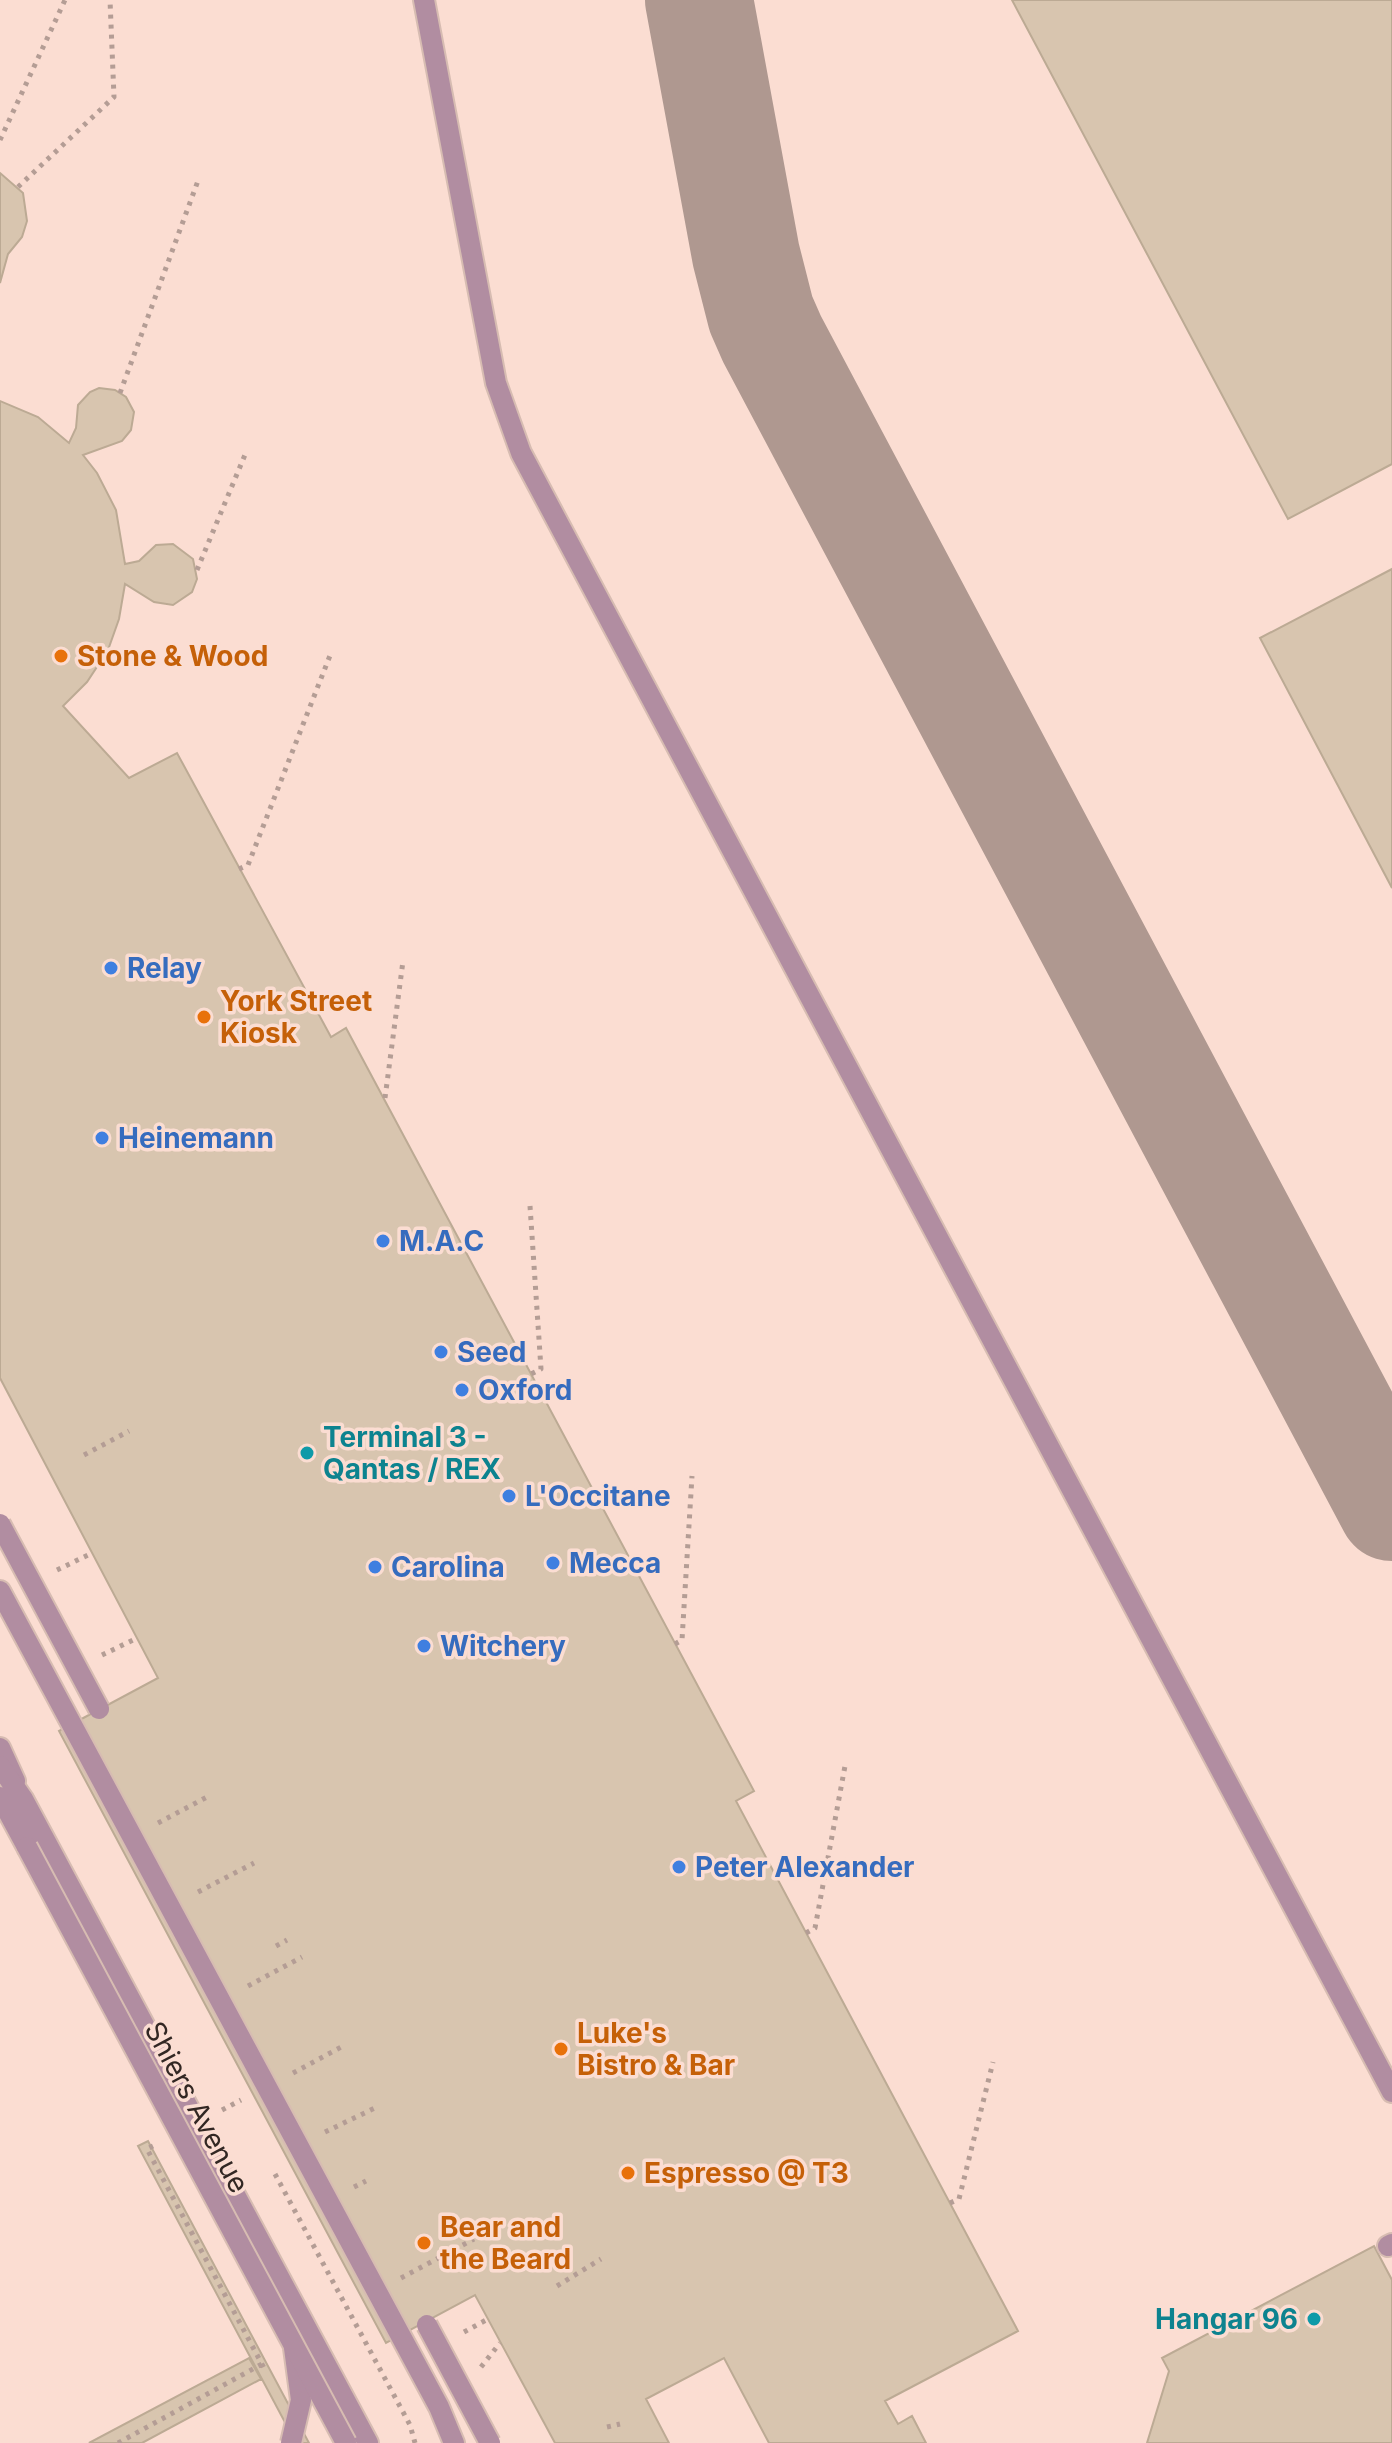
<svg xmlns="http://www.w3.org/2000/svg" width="1392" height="2443" viewBox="0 0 1392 2443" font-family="Inter,sans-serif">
	<rect width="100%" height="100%" fill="#fbddd2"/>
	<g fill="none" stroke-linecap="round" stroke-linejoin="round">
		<!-- taxiway -->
		<path stroke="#af9890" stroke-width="108" d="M699,0L746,255L761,314L772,339L1392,1507"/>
	</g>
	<!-- building -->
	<path fill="#d8c5af" stroke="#bcaa94" stroke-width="2" d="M1012,0H1392V464L1288,519Z
		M0,173L23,193L27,221L22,237L8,254L0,283Z
		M99,388L115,390L126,397L134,412L131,430L122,441L83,455L97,473L116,510L125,564L139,561L156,545L173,544L193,559L197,579L192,592L173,605L154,602L125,584L119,619L108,650L87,682L63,706L129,778L177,753L331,1037L346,1028L754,1791L736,1801L1018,2331L885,2401L898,2424L912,2416L926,2443H769L724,2358L646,2399L669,2443H555L475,2295L386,2343L59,1731L158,1678L0,1378V401L38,417L69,443L76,428L78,405L90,392Z
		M1392,569V888L1260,638Z
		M148,2141L309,2443H296L138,2146Z
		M1374,2246L1392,2280V2443H1147L1169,2371L1162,2358Z
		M249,2358L261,2379L142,2443H89Z"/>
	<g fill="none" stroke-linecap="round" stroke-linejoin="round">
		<!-- service casing -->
		<g stroke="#d7bcb2" stroke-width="24">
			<path id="service" d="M424,0L496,383L521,453L1392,2092
				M0,1591L439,2407L454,2443
				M0,1748L15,1781
				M1388,2246L1392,2244"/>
		</g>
		<!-- tertiary casing -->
		<g stroke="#d7bcb2" stroke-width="24">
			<path id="tertiary" d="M0,1766L23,1799L368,2443
				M0,1797L27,1847"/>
		</g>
		<!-- path -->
		<path stroke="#b49d95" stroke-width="5" stroke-dasharray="4 6" stroke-linecap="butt" d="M0,140L65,0
			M18,187L114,97L110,0
			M120,393L199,178
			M197,570L247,450
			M239,869L248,865L331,653
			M385,1098L403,961
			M530,1206L541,1369L531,1374
			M84,1455L129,1431
			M57,1570L92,1553
			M675,1644L682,1640L692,1476
			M102,1655L137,1638
			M158,1823L207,1797
			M198,1892L254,1863
			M806,1933L815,1928L845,1766
			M276,1946L287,1940
			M248,1986L302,1957
			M293,2073L345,2045
			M222,2110L241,2100
			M325,2132L377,2107
			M153,2146L147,2149L264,2368
			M275,2174L410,2425L415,2443
			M354,2187L366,2181
			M950,2203L959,2199L993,2062
			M401,2278L474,2239
			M557,2286L601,2259
			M464,2332L488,2319
			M481,2367L500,2343
			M607,2427L620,2424
			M118,2443L262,2364"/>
		<!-- service -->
		<use href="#service" stroke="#b18da1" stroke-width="20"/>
		<!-- tertiary -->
		<use href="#tertiary" stroke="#b18da1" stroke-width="20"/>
		<!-- service-bridge casing -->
		<g stroke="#d7bcb2" stroke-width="24" stroke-linecap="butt">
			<path id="service-bridge" d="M0,1524L99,1709
				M427,2325L490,2443
				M291,2443L301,2400L294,2348"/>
		</g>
		<!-- tertiary-bridge casing -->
		<g stroke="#d7bcb2" stroke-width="24" stroke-linecap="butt">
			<path id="tertiary-bridge" d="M27,1847L346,2443"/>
		</g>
		<!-- service-bridge -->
		<use href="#service-bridge" stroke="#b18da1" stroke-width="20"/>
		<!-- tertiary-bridge -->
		<use href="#tertiary-bridge" stroke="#b18da1" stroke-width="20"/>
	</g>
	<!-- markers -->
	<g fill="#e8710a" stroke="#fbddd2" stroke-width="3">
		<circle cx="61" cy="656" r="8"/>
		<circle cx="204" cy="1017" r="8"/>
		<circle cx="561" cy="2049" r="8"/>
		<circle cx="628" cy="2173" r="8"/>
		<circle cx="424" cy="2243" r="8"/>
	</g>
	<g fill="#3f7fe0" stroke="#fbddd2" stroke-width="3">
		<circle cx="111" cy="968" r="8"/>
		<circle cx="102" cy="1138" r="8"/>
		<circle cx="383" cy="1241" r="8"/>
		<circle cx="441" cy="1352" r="8"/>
		<circle cx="462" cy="1390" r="8"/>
		<circle cx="509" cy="1496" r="8"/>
		<circle cx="553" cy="1563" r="8"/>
		<circle cx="375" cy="1567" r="8"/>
		<circle cx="424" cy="1646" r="8"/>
		<circle cx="679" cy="1867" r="8"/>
	</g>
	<g fill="#0f9aa8" stroke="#fbddd2" stroke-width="3">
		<circle cx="307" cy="1453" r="8"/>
		<circle cx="1314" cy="2319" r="8"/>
	</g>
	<g text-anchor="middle" stroke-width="7" stroke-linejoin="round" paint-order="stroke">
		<!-- food labels -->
		<g font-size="28" font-weight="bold" fill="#c56008" stroke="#fbddd2" text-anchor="start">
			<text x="77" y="666">Stone &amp; Wood</text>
			<text x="220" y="1011">York Street<tspan x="220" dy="32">Kiosk</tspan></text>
			<text x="577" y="2043">Luke's<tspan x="577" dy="32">Bistro &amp; Bar</tspan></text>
			<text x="644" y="2183">Espresso @ T3</text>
			<text x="440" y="2237">Bear and<tspan x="440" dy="32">the Beard</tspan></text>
		</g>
		<!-- shop labels -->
		<g font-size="28" font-weight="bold" fill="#366cbe" stroke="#fbddd2" text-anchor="start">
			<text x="127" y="978">Relay</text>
			<text x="118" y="1148">Heinemann</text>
			<text x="399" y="1251">M.A.C</text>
			<text x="457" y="1362">Seed</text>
			<text x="478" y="1400">Oxford</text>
			<text x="525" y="1506">L'Occitane</text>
			<text x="569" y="1573">Mecca</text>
			<text x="391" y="1577">Carolina</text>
			<text x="440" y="1656">Witchery</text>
			<text x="695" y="1877">Peter Alexander</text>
		</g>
		<!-- culture labels -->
		<g font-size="28" font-weight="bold" fill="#0d838f" stroke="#fbddd2" text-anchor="start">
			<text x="323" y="1447">Terminal 3 -<tspan x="323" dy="32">Qantas / REX</tspan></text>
			<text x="1298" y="2329" text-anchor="end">Hangar 96</text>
		</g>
		<!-- street labels -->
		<g font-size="28" fill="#322723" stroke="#fbddd2">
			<text transform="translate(197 2107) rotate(62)" y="10">Shiers Avenue</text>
		</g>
	</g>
</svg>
